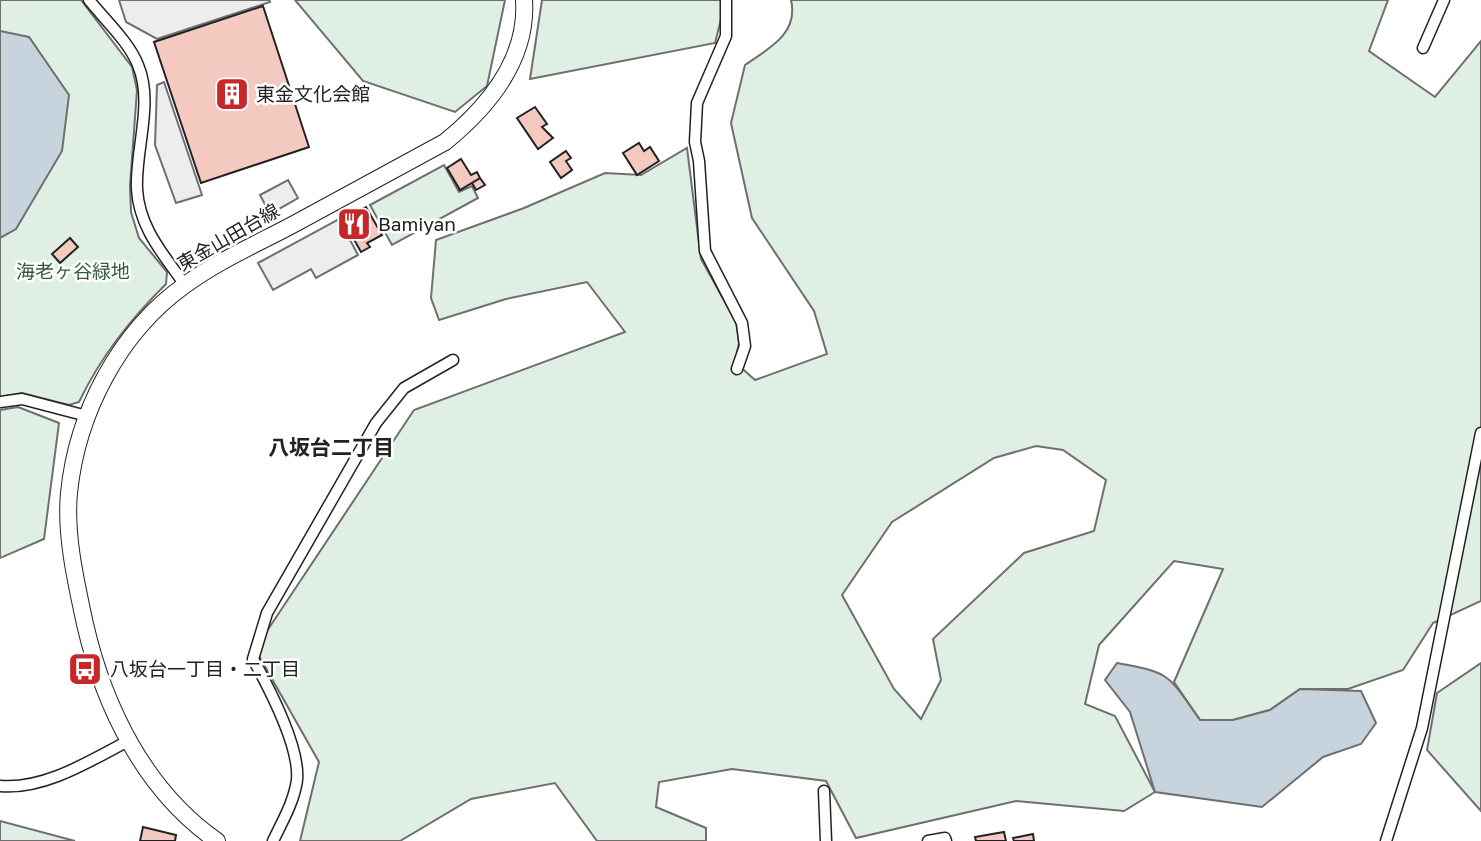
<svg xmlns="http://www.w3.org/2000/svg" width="1481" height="841" viewBox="0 0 1481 841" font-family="'Golos Text','Noto Sans JP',sans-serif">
	<rect width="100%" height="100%" fill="#fff"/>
	<!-- green -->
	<path fill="#e0efe3" stroke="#6f6f6f" stroke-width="2" fill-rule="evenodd" d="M0,0H81L132,67L137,90L130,186L131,212L139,238L167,272L166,284C130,320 101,356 79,402L69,405L22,393L0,397Z
		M295,0H505L487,86L455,112L363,81Z
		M542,0H726L715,43L530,79Z
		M791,0H1388L1369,51L1435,97L1481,41V601L1433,623L1403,670L1348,689H1300L1270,710L1233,720H1200L1174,682L1223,569L1174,561L1099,645L1085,704L1115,716L1155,792L1124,811L1016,801L856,838L826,781L732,769L659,782L656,807L706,828V841H597L555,783L471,799L400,841H300L319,762L255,649L414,410L625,332L587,282L506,299L439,320L431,298L436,240L524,208L605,173L641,175L687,148L701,259L736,322L739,343L735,362L755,380L827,354L814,311L752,218L731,123L745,65C768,49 799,34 791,0ZM1036,446L1063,450L1106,480L1094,531L1024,553L933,639L941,680L921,719L894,689L842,595L892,522L994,458Z
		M444,165L459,192L472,186L478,198L392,245L370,205Z
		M18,407L59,423L44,539L0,558V410Z
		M1481,663V811L1427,750L1437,693Z
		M0,821L75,841H0Z"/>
	<!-- parking -->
	<path fill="#ededed" stroke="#6f6f6f" stroke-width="2" d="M119,0H269L270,2L157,39L126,22Z
		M164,82L202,195L176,203L155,145L157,85Z
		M288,180L298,198L270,214L260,195Z
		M339,219L358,255L316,278L311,269L273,290L258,263Z"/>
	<!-- water -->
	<path fill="#c7d3dd" stroke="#6f6f6f" stroke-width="2" d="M0,31L29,37L69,95L62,151L16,229L0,238Z
		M1117,663C1173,673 1168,675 1200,720H1233L1270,710L1300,689L1361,691L1376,723L1361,744L1323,757L1262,807L1155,792L1130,712L1105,680Z"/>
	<!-- building -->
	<path fill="#f3c9c0" stroke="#222" stroke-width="2" d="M263,6L309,147L201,183L154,42Z
		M535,107L547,124L542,127L553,138L538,149L517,118Z
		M639,143L644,151L650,147L659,161L637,175L623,153Z
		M566,151L571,158L566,161L572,170L561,178L550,162Z
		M461,159L471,175L477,172L480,178L460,190L447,168Z
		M480,178L485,185L476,190L472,183Z
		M366,207L382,235L367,243L370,247L361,252L343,220Z
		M70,238L78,247L60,263L52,254Z
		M143,827L176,835L175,841H140Z
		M1004,832L1006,841H976L975,837Z
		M1033,834L1034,841H1014L1013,838Z"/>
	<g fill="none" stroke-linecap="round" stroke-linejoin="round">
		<!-- street casing -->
		<g stroke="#222" stroke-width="13">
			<path id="street" d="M89,0C105,20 129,42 138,65C154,103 135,150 137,189C139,228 164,255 185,285
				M726,0V36L697,103L695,142L699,161L705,251L742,323L745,346L737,369
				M1423,48L1444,0
				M0,402L22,399L87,416
				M0,786C44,790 90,761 128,741
				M824,791L826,841
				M273,841C282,822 294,802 297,780C300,748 269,688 253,659L267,613L376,423L404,388L453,360
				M928,841L945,838L946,841
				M1386,841L1422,728L1481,433"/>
		</g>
		<!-- secondary casing -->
		<g stroke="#222" stroke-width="18">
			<path id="secondary" d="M217,841C145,791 104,707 85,624C76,582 65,535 69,493C77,413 119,332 185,285C219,260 259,243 296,223C346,196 395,169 445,142C488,107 528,59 524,0"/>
		</g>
		<!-- street -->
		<use href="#street" stroke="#fff" stroke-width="10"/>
		<!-- secondary -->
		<use href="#secondary" stroke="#fff" stroke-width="16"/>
	</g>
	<!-- icons -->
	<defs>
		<g id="building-square" transform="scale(1.75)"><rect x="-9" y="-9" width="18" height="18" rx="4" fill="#c62828" stroke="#fff"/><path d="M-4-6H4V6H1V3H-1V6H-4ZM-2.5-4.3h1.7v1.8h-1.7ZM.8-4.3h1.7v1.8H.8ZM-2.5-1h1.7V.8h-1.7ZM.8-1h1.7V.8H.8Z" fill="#fff"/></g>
		<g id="restaurant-square" transform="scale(1.75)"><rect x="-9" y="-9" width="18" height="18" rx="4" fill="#c62828" stroke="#fff"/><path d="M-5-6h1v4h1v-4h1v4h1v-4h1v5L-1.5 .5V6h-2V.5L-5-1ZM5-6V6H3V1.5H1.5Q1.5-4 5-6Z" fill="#fff"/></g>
		<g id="bus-square" transform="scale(1.75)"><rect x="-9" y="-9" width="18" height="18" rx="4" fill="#c62828" stroke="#fff"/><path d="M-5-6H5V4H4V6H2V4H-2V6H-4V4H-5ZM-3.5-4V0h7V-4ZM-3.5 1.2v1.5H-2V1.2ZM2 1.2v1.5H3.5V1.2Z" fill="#fff"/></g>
	</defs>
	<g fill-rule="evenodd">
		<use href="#building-square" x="232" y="94"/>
		<use href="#restaurant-square" x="354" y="224"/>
		<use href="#bus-square" x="85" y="669"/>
	</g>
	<g text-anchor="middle" stroke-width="5" stroke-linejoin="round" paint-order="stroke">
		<!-- poi labels -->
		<g font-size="19" fill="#222" stroke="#fff" text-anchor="start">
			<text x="256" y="101">東金文化会館</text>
			<text x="378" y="231">Bamiyan</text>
			<text x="110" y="676">八坂台一丁目・二丁目</text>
		</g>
		<!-- street labels -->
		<g font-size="19" fill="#222" stroke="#fff">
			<text transform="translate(228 237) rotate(-30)" y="7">東金山田台線</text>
		</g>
		<!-- park labels -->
		<g font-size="19" fill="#2f5e38" stroke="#fff">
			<text x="73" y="278">海老ヶ谷緑地</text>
		</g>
		<!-- neighbourhood labels -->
		<g font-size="21" font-weight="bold" fill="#222" stroke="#fff">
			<text x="331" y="455">八坂台二丁目</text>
		</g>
	</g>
</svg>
